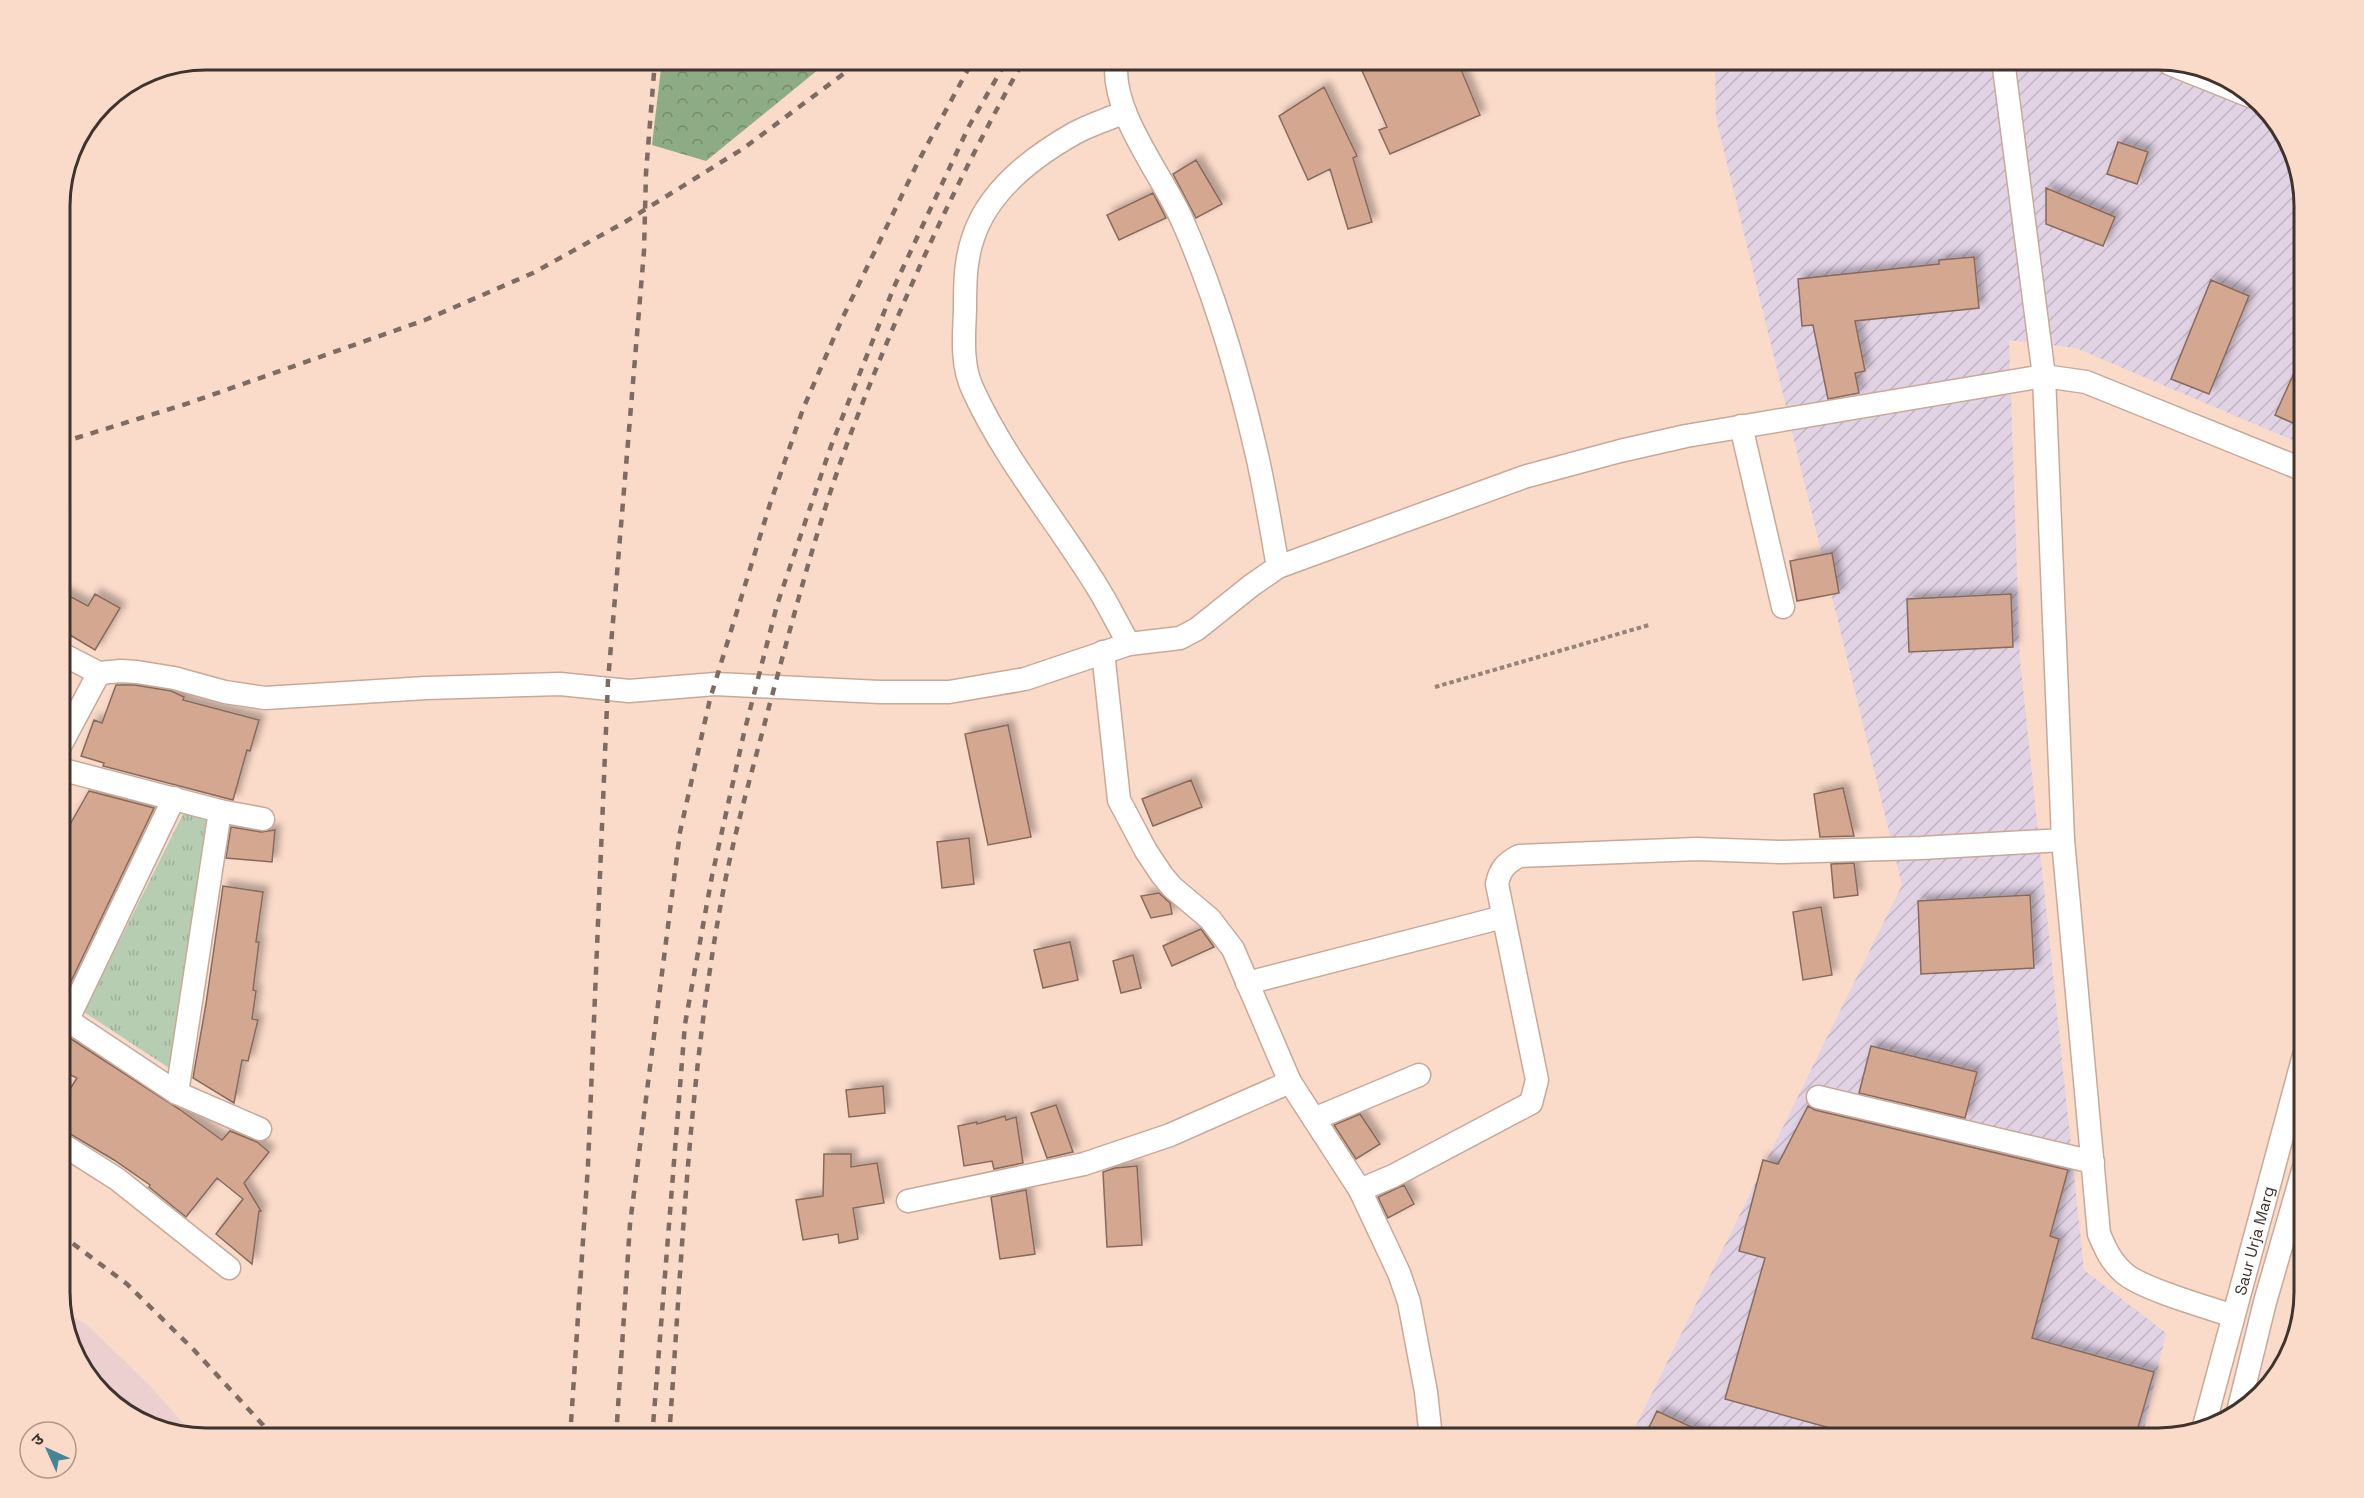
<svg xmlns="http://www.w3.org/2000/svg" width="2364" height="1498" viewBox="0 0 2364 1498" font-family="'Space Grotesk','Noto Sans Devanagari',sans-serif">
	<defs>
		<pattern id="industrial-furrows" width="10" height="10" patternUnits="userSpaceOnUse" patternTransform="scale(1.5)"><rect width="10" height="10" fill="#e1d2e4"/><path d="M-1 1l2-2M0 10L10 0M9 11l2-2" fill="none" stroke="#c2b5c4"/></pattern>
		<pattern id="grass-tufts" width="24" height="20" patternUnits="userSpaceOnUse" patternTransform="scale(1.5)"><rect width="24" height="20" fill="#b7cdb1"/><path d="M3 7l-1-3M5 7V3M7 7l1-3M15 17l-1-3M17 17v-4M19 17l1-3" fill="none" stroke="#9eb098"/></pattern>
		<pattern id="forest-crowns" width="20" height="18" patternUnits="userSpaceOnUse" patternTransform="scale(1.5)"><rect width="20" height="18" fill="#8dab85"/><path d="M2 6a3 3 0 1 1 6 0M12 15a3 3 0 1 1 6 0" fill="none" stroke="#758c6d"/></pattern>
		<filter id="shadow"><feDropShadow dx="5.5" dy="-5.5" stdDeviation="3" flood-color="#0004"/></filter>
	</defs>
	<rect width="100%" height="100%" fill="#fadac9"/>
	<!-- industrial -->
	<path fill="url(#industrial-furrows)" d="M1715,60H2158L2239,84L2285,133L2304,206V445L2076,348L2009,340L2020,660L2084,1270L2166,1333L2142,1438H1630L1902,885L1716,118Z"/>
	<!-- education -->
	<path fill="#ebd0cf" d="M63,1310L87,1325L147,1383L193,1434L125,1414L80,1365Z"/>
	<!-- grass -->
	<path fill="url(#grass-tufts)" d="M186,808L208,813L169,1068L84,1012Z"/>
	<!-- forest -->
	<path fill="url(#forest-crowns)" d="M662,60H830L706,161L652,145Z"/>
	<!-- building -->
	<path fill="#d4a790" stroke="#876b5c" stroke-width="1.5" filter="url(#shadow)" d="M1373,60H1457L1480,115L1390,154L1379,130L1387,127L1360,66Z
		M1324,87L1357,156L1353,158L1372,222L1348,229L1330,169L1308,180L1279,116Z
		M2118,142L2148,152L2137,184L2107,174Z
		M1196,160L1222,204L1196,218L1173,174Z
		M2046,188L2115,217L2103,246L2046,224Z
		M1153,193L1166,218L1119,240L1107,215Z
		M1974,257L1979,308L1855,321L1865,371L1855,373L1859,393L1828,399L1813,325L1802,326L1798,279L1939,264V260Z
		M2211,280L2249,296L2209,394L2171,379Z
		M2304,351V428L2275,415Z
		M1832,553L1839,593L1797,601L1790,561Z
		M60,591L88,606L95,594L120,608L95,650L60,629Z
		M2011,594L2013,647L1909,652L1907,599Z
		M116,685H135L171,691L184,697L183,700L259,720L250,751L247,750L233,800L103,766L104,763L81,756L94,720L102,723Z
		M1008,725L1031,837L988,845L965,734Z
		M1191,780L1202,807L1153,826L1142,799Z
		M1843,788L1854,836L1820,837L1814,794Z
		M89,791L154,808L63,998L60,996V842Z
		M231,827L261,832L275,830L272,862L226,858Z
		M969,838L974,884L942,888L937,842Z
		M1854,863L1858,895L1834,898L1831,864Z
		M223,886L263,892L256,942H259L253,990L256,991L252,1019L258,1020L248,1061L242,1060L234,1103L193,1078L206,1004Z
		M1159,893L1170,903L1172,914L1151,918L1141,896Z
		M2030,895L2034,968L1921,974L1918,901Z
		M1821,907L1832,975L1803,980L1793,912Z
		M1201,929L1214,947L1172,966L1163,946Z
		M1070,942L1078,980L1043,988L1034,950Z
		M1133,955L1141,988L1121,993L1113,961Z
		M68,1037L179,1109L222,1140L230,1131L257,1142L269,1152L244,1183L261,1211H259L252,1264L216,1234L243,1199L217,1178L186,1217L149,1187L150,1185L114,1160L67,1132L60,1130V1105L77,1078L60,1070V1053Z
		M1871,1046L1977,1072L1965,1118L1859,1093Z
		M883,1086L885,1113L849,1117L846,1090Z
		M1056,1105L1073,1152L1047,1158L1031,1113Z
		M1808,1106L1815,1110L2068,1170L2050,1236L2059,1239L2032,1338L2154,1372L2135,1438H1866L1725,1399L1765,1258L1739,1251L1763,1160L1778,1164Z
		M1360,1114L1380,1144L1356,1159L1334,1125Z
		M1005,1116L1006,1120L1016,1117L1023,1163L994,1169L992,1161L964,1166L958,1126L977,1122V1124Z
		M824,1154H851V1167L877,1163L884,1203L853,1208L858,1239L839,1243L838,1234L803,1240L796,1200L823,1196Z
		M1137,1166L1142,1245L1107,1247L1103,1172L1115,1168Z
		M1404,1185L1414,1204L1388,1218L1378,1197Z
		M1026,1190L1035,1254L1000,1259L991,1197Z
		M1657,1411L1715,1438H1644Z"/>
	<g fill="none" stroke-linecap="round" stroke-linejoin="round">
		<!-- minor casing -->
		<g stroke="#c8a999" stroke-width="25">
			<g id="minor">
				<path d="M1117,60C1108,110 1164,177 1183,222C1215,295 1238,373 1256,451C1265,489 1271,529 1278,567"/>
				<path d="M2003,60L2044,376L2063,840L2099,1234C2105,1248 2111,1262 2124,1273C2142,1289 2207,1307 2233,1316"/>
				<path d="M2170,64L2250,96"/>
				<path d="M1125,112C1109,119 1091,124 1075,133C1034,156 988,191 973,238C965,261 965,285 965,310C964,336 961,365 973,390C1005,460 1056,520 1096,585C1108,604 1118,625 1129,644"/>
				<path d="M1741,426L1783,607"/>
				<path d="M1103,652L1119,800L1146,851L1162,875L1172,887L1210,919L1233,949L1290,1082L1360,1190L1399,1273L1409,1302L1426,1392L1431,1438"/>
				<path d="M60,653L99,673L121,671L137,672L174,678L225,692L265,698L426,688L560,684L629,691L715,684L880,692H949L1025,679L1129,644L1180,638L1197,629L1252,585L1278,567L1524,477L1620,451L1686,436L2044,376L2086,382L2304,470"/>
				<path d="M60,746L99,673"/>
				<path d="M60,769L220,811L263,819"/>
				<path d="M1247,983L1503,917"/>
				<path d="M60,1015L177,1093L260,1129"/>
				<path d="M68,1019L174,798"/>
				<path d="M177,1093L220,811"/>
				<path d="M1818,1097L2093,1162"/>
				<path d="M1314,1119L1419,1075"/>
				<path d="M60,1143L117,1179L229,1268"/>
				<path d="M1360,1190L1393,1176L1531,1103L1537,1080L1497,884C1500,869 1506,863 1519,856L1697,849L1783,852L1921,848L2063,840"/>
				<path d="M908,1201L1084,1164L1170,1135L1290,1082"/>
				<path d="M2238,1412L2265,1302L2304,1167"/>
				<path id="s1" d="M2204,1426L2304,1055"/>
			</g>
		</g>
		<!-- path -->
		<path stroke="#988377" stroke-width="4" stroke-dasharray="4.5 3" stroke-linecap="butt" d="M1435,687L1649,625"/>
		<!-- minor -->
		<use href="#minor" stroke="#fff" stroke-width="22"/>
		<!-- rail -->
		<path stroke="#7e6b61" stroke-width="4.5" stroke-dasharray="8 8" stroke-linecap="butt" d="M60,443L186,404L425,320L533,273L625,222L744,148L862,60
			M60,1234L127,1284L194,1350L263,1425L271,1438
			M570,1438L588,1165L608,681L644,251L646,173L655,60
			M616,1438L630,1224L680,832L710,699L770,504L803,409L842,319L918,162L973,60
			M652,1438L685,1024L712,876L744,733L777,605L831,446L894,287L969,126L1007,60
			M669,1438C682,1256 689,1072 723,892C735,829 754,765 770,703C795,612 818,521 851,433C900,304 956,180 1024,60"/>
	</g>
	<g text-anchor="middle" stroke-width="4.5" stroke-linejoin="round" paint-order="stroke">
		<!-- street labels -->
		<g font-size="16" fill="#3f332c" stroke="#fadac9">
			<text dy="6" stroke="none"><textPath href="#s1" startOffset="192">Saur Urja Marg</textPath></text>
		</g>
	</g>
	<!-- crop -->
	<path d="M0 0H2364V1498H0ZM206 70H2158A136 136 0 0 1 2294 206V1292A136 136 0 0 1 2158 1428H206A136 136 0 0 1 70 1292V206A136 136 0 0 1 206 70Z" fill="#fadac9" fill-rule="evenodd"/>
	<path fill="none" stroke="#3f332c" stroke-width="3" d="M206 70H2158A136 136 0 0 1 2294 206V1292A136 136 0 0 1 2158 1428H206A136 136 0 0 1 70 1292V206A136 136 0 0 1 206 70Z"/>
	<!-- north arrow -->
	<g transform="translate(48 1450) rotate(315)"><circle r="28" fill="#fadac9" stroke="#af978a" stroke-width="1.5"/>
	<path d="M0-4.5L10 22L0 15L-10 22Z" fill="#458598"/>
	<text y="-9" font-size="16" font-weight="bold" text-anchor="middle" fill="#3f332c">उ</text>
	</g>
</svg>
